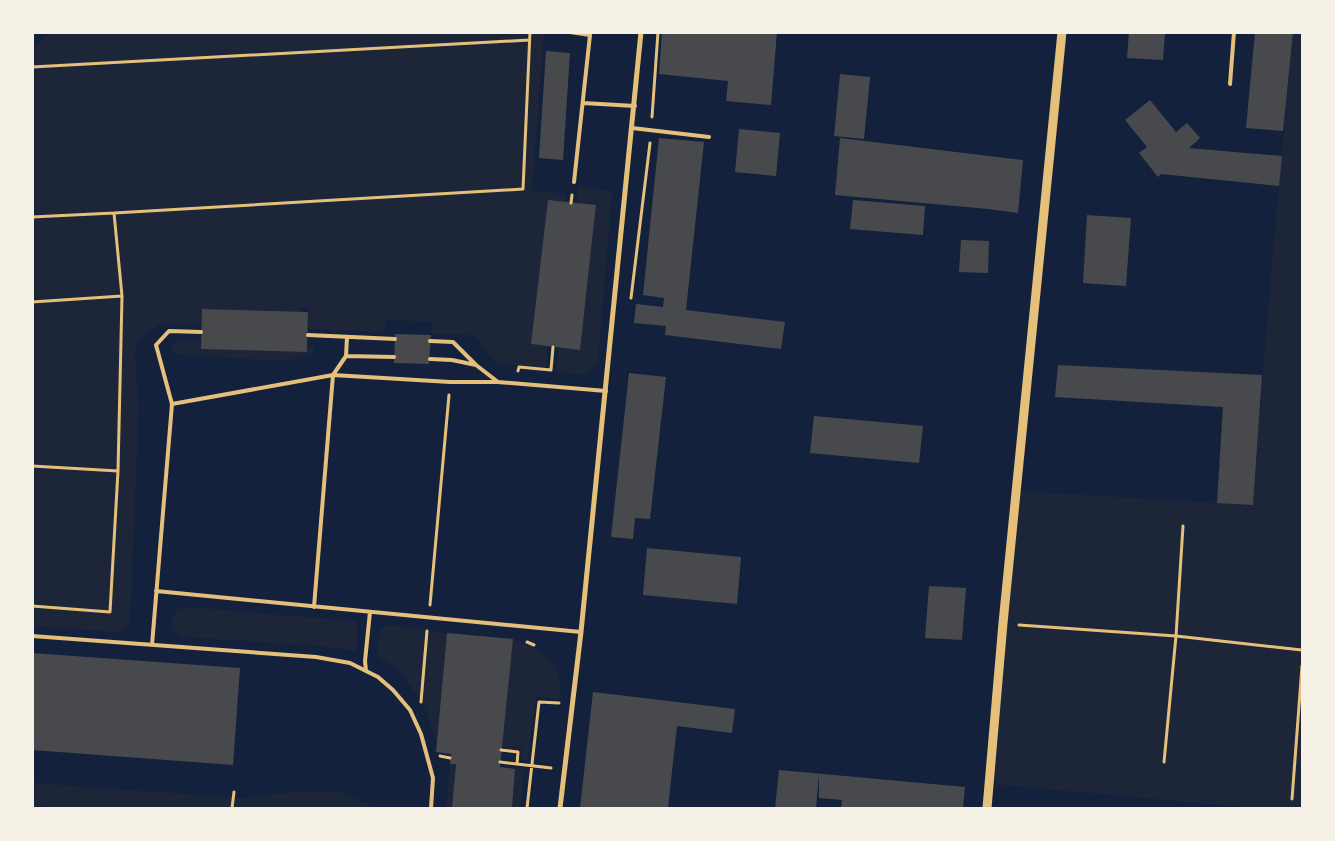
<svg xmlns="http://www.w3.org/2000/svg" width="1335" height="841" viewBox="0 0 1335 841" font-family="Lato,sans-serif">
	<rect width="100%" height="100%" fill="#14213d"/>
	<!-- green -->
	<path fill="#1d2539" d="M49,32L544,33L532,190L566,194V202L548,200L531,344L548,346L546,368L498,364L489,355L475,335L432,334V322L386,320L385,332L308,329V307H301L300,312L202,309V324L162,323L154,328L142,338L135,349L136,375L139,403L138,426L130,623L128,627L118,632L33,626L32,50Z
		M1293,33H1302V808H1253L990,784L1018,491L1253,505C1264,348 1278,190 1293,33Z
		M578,186L612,191L598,362C587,380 575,373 556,372L559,347L580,349L596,206L577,203Z
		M180,340L201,341V349L307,352L308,347H313L315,349L313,354L282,361L173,354L172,350L173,342Z
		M186,607L354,621L357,626V649L354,651L320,646L184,637C174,633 167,624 175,613C177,610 182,609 186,607Z
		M385,625L425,629V631L447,633L437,744L424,706L418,696L401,674L391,664L377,657C376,647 378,632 385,625Z
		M513,639C526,644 545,652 553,664C559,672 561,685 561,695L557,699L536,697L528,760L521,759L522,748L502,746Z
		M450,764H456L452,808H446Z
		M515,769L524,770L520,808H512Z
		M32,783L240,798L305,791L340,792L370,805L373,808H60L33,806Z"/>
	<!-- building -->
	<path fill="#48494c" d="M662,32H777L771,105L726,101L728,81L659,74Z
		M1129,32H1165L1163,60L1127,58Z
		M1255,32H1293L1283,131L1246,128Z
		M546,51L570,53L563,160L539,158Z
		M840,74L870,77L864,139L834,136Z
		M1150,100L1176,132L1187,123L1200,138L1189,148L1282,156L1279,186L1161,174L1158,177L1139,153L1147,147L1125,120Z
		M739,129L780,133L776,176L735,172Z
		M659,138L704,142L686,310L785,322L781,349L665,335L666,326L634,323L636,304L663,307L664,298L643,295Z
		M840,138L1023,160L1018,213L988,209L835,195Z
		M548,200L596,205L580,350L531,344Z
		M853,200L925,206L923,235L850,229Z
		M1087,215L1131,218L1126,286L1083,283Z
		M961,240L989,241L988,273L959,272Z
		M202,309L308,312L307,352L201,349Z
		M395,334L431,335L429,364L394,363Z
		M1058,365L1262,375L1253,505L1217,503L1223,407L1055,397Z
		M629,373L666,377L650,519L635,518L633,539L611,537Z
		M814,416L923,426L919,463L810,453Z
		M647,548L741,557L737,604L643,595Z
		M929,586L966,588L962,640L925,638Z
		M447,633L513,639L500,767L515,769L512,808H452L456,764H450L451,754L436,752Z
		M32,653L240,668L233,765L32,750Z
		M593,692L735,709L732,733L677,726L668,808H580Z
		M779,770L965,787L963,808H841L842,800L819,798V774L816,808H775Z"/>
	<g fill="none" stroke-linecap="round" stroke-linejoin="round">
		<!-- path -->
		<path stroke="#e5c07b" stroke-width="3" d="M32,67L529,40
			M652,117L658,32
			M571,203L572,195
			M32,217L114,213
			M631,298L650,143
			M32,302L122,296
			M518,371L519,367L551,370L553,347
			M32,466L118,471
			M1183,526L1176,636L1302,650
			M430,605L449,395
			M32,606L110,612L118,471L122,296L114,213L523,189L530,32
			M1019,625L1176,636L1164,762
			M527,642L534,645
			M421,702L427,631
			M501,750L518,752L517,764
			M440,756L450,758
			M500,762L551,768
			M1292,799L1302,666
			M232,808L234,792
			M527,808L539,702L559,703"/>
		<!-- service -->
		<path stroke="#e5c07b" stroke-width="4" d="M570,32L590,35L574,182
			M1230,84L1234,32
			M583,103L635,106
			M632,128L709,137
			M308,335L395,339
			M430,341L453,342L476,365L498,382
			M346,356L394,357
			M430,359L452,360L476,365
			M172,404L333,375L450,382H498L606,391
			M156,591L581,632
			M314,607L333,375L346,356L347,337
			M32,636L316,657L350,663L378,677L393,690L410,710L421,734L433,778L431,808
			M152,645L172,404L156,345L169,331L201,332
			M366,671L365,661L370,612"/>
		<!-- minor -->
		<path stroke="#e5c07b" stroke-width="5" d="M560,808L581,632L641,32"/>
		<!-- tertiary -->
		<path stroke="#e5c07b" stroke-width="9" d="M987,808L1003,623L1062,32"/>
	</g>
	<!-- border -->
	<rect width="1335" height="841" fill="none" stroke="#f6f1e7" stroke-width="68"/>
</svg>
